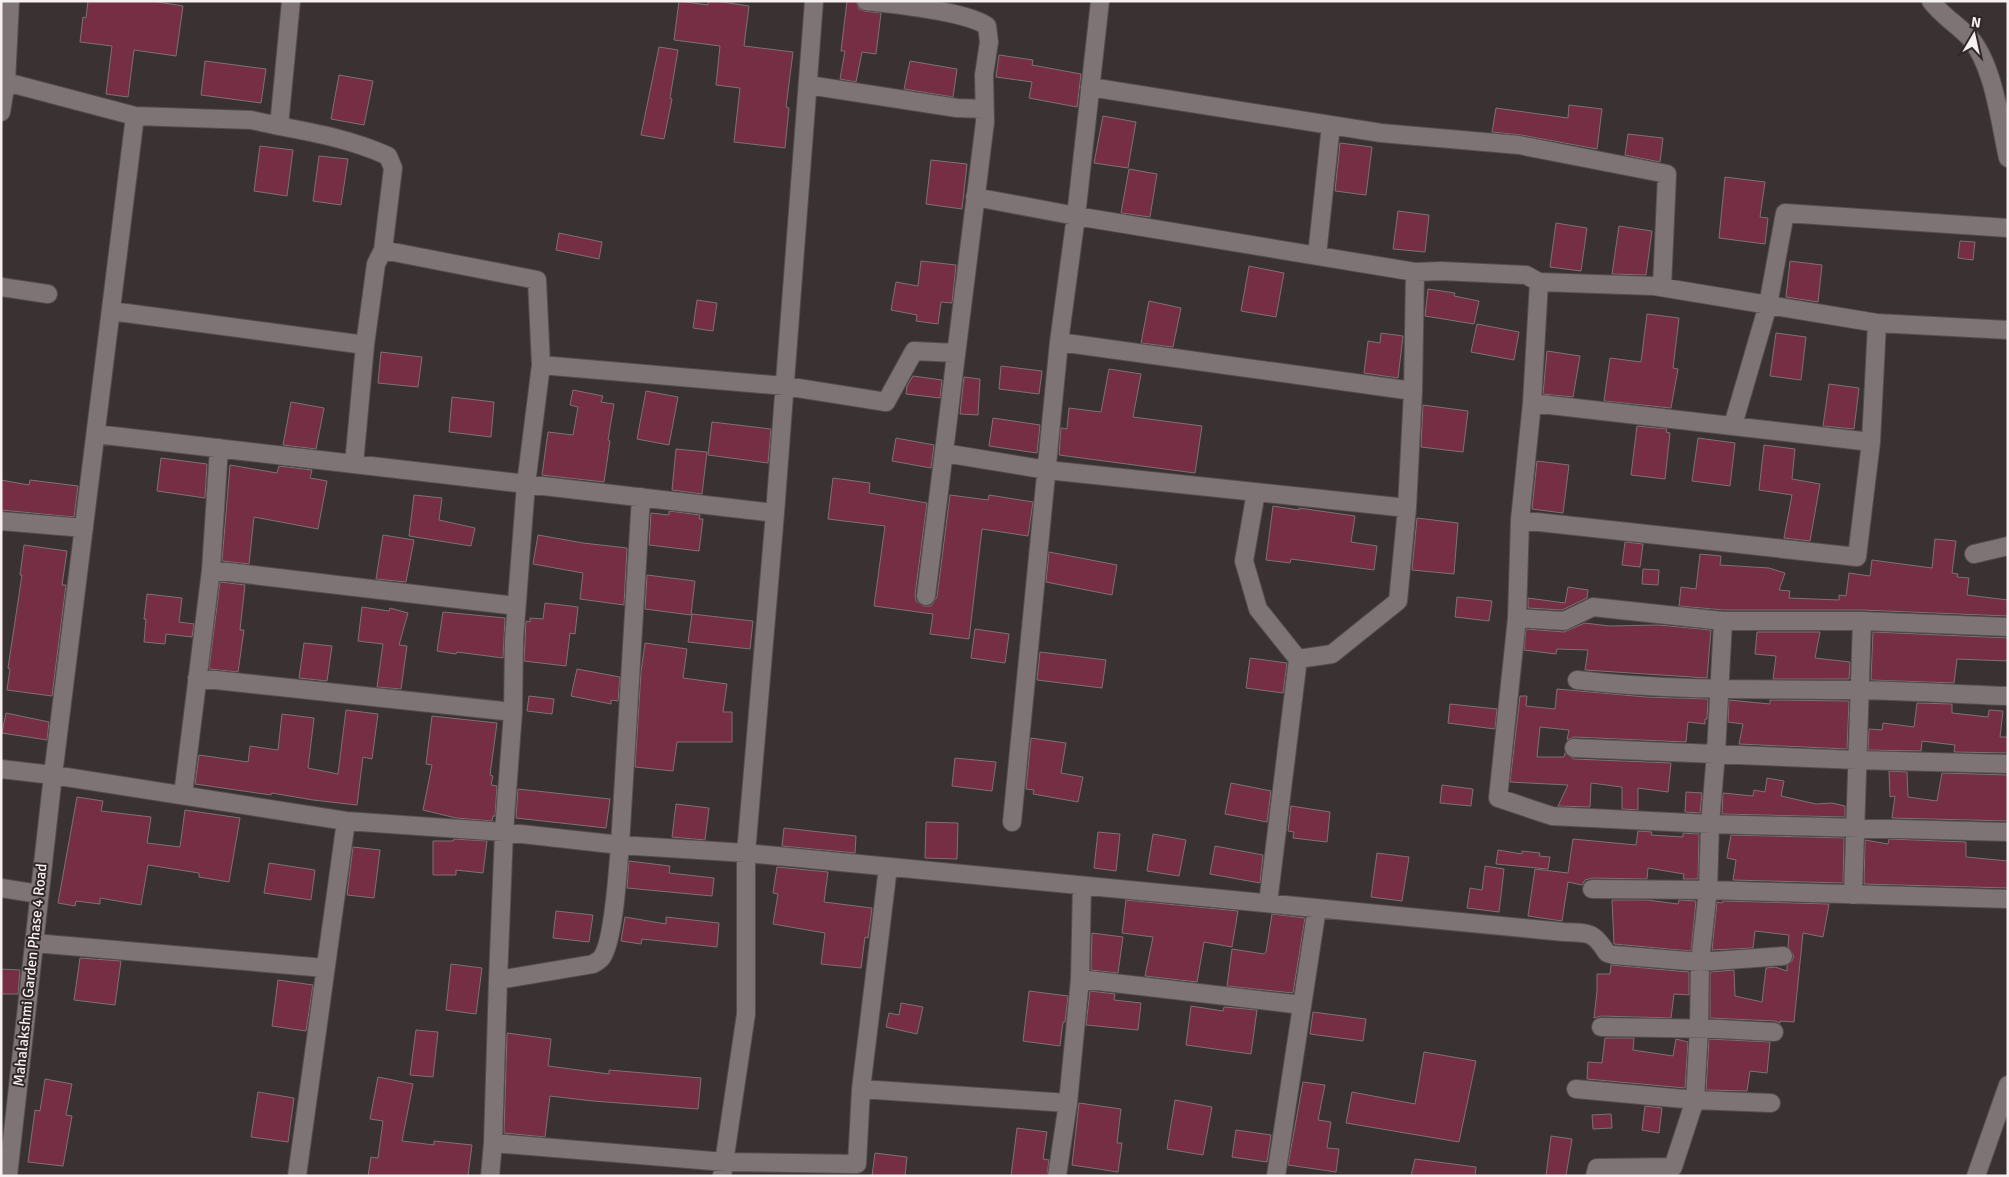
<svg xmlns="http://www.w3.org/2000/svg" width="2009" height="1177" viewBox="0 0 2009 1177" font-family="Signika,sans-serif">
	<rect width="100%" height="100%" fill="#3a3133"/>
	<!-- building -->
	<path fill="#762e44" stroke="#7c7174" d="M88,1H152L183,6L176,56L134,50L128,97L106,94L112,46L80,42L83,17L86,18Z
		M679,1L708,5V1H715L749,6L744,46L793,52L786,107L789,108L785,148L734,142L740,88L716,85L720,46L674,40Z
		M847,1H856L859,9L864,11L881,13L876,54L862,52L856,82L840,79L845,51H841Z
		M659,47L678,50L670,98L672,99L664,139L641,135Z
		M999,55L1033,60L1032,65L1081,74L1077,107L1029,98L1032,82L996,77Z
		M205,61L266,69L261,103L201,95Z
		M910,61L957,69L953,97L904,89Z
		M339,75L373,81L364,125L331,119Z
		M1569,105L1602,109L1597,149L1521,135L1492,132L1496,108L1568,118Z
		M1103,116L1136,122L1128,168L1094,163Z
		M1628,134L1663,138L1660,162L1625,155Z
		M1340,143L1372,147L1366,195L1335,191Z
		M260,146L293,150L287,196L254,191Z
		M319,156L348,159L341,205L313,201Z
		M931,160L967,164L962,209L926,204Z
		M1129,169L1157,174L1150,217L1121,213Z
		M1725,177L1765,182L1760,217L1768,218L1765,244L1719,238Z
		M1398,211L1429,215L1425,252L1393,249Z
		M1556,223L1587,228L1581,271L1550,267Z
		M1619,226L1652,231L1646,275L1612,274Z
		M559,233L602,242L599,259L556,250Z
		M1960,241L1975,242L1973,260L1958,258Z
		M921,261L956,265L952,303L941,302L938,324L916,321L917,315L891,310L896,282L918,286Z
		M1790,261L1822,265L1818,302L1786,297Z
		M1249,266L1284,273L1276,317L1241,311Z
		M1428,289L1455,293L1454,296L1479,301L1474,324L1425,316Z
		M697,300L717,303L713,331L693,328Z
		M1149,301L1181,308L1173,347L1141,343Z
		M1647,314L1679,318L1673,368L1678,369L1671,408L1604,401L1610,358L1641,362Z
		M1477,324L1519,332L1514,360L1471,352Z
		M1381,333L1403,336L1398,378L1364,373L1368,341L1380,343Z
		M1776,333L1806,337L1801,380L1770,376Z
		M1547,351L1580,356L1573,397L1543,394Z
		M381,352L422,357L418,387L378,383Z
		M1001,366L1042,371L1039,394L999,389Z
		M1109,369L1141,374L1133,417L1202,426L1195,473L1059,455L1061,428L1067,429L1069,408L1101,412Z
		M913,376L942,380L940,398L906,394L907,386Z
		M964,377L980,379L978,415L960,414Z
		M1829,384L1859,388L1854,429L1823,426Z
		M573,390L603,396L601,402L614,404L608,440L610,441L604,482L542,475L548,432L573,435L578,407L570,405Z
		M646,391L678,397L669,445L637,439Z
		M452,397L494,402L491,437L449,432Z
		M291,402L324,408L316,449L283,445Z
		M1423,405L1468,411L1463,452L1421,447Z
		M993,418L1040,425L1037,453L989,446Z
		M712,422L771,429L768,463L708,455Z
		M1637,426L1667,429L1666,432L1670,433L1665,479L1631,475Z
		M896,438L934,445L931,468L892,461Z
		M1698,438L1735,443L1730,486L1692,481Z
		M1764,445L1795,449L1792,479L1820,484L1810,541L1784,538L1792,495L1759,490Z
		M676,449L707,452L702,494L672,490Z
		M161,458L207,464L205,498L157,491Z
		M1537,461L1569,465L1563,513L1532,509Z
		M230,465L277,473L279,466L312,470L310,478L327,481L318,529L254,517L249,564L222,561Z
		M833,478L870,483L869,493L927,503L915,595L916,601L924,606H931L937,597L950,495L988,500L989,495L1033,502L1028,536L982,529L969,639L930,634L933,614L874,606L885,526L828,519Z
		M1,480L29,485L30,480L78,486L74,517L1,510Z
		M414,495L442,498L439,520L475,528L471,546L409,536Z
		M1273,506L1299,510V508L1355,516L1351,542L1377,546L1374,570L1291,559L1290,563L1266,560Z
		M669,511L700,515L699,519H703L699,551L649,545L651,513L669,515Z
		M1417,518L1458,523L1454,574L1412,570Z
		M383,535L414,540L406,582L376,579Z
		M538,535L583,543L627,548L624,605L580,599L583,573L533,564Z
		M1935,539L1956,541L1952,573L1958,574L1957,577L1969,578L1967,595L2008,600V616L1862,610H1724L1679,606L1681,587L1696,589L1700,554L1721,556L1720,565L1769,568L1785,573L1779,590L1790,591L1789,598L1839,600V595L1846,596L1849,573L1870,576L1872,560L1932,568Z
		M1625,542L1643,544L1640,567L1622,565Z
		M24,545L67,551L62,585H66L52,696L7,690L10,669L8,668L22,575H20Z
		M1049,552L1117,565L1112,595L1046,582Z
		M1643,569L1659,570L1658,585L1642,584Z
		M647,575L695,581L691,615L645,609Z
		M220,582L245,585L240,630H244L238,672L209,669Z
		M1568,587L1588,590L1587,598L1562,610L1528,608V598L1565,603Z
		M147,594L182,598L179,622L194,624L192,637L166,634L165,644L144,642L146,619H144Z
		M1457,597L1492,601L1489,621L1455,617Z
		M545,603L578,607L575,634L570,633L566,666L524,661L526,621L530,622V618L543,619Z
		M362,607L389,611L390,608L408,613L399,645L407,646L401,689L377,687L383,644L358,641Z
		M443,612L505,618L503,658L457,652L456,654L437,651Z
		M692,614L753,621L750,649L688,642Z
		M1585,623L1609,626L1658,625L1711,630L1707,678L1585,670L1588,650L1557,649L1556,654L1524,650L1526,629L1564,632Z
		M975,629L1009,634L1005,663L971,658Z
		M1757,632H1820L1815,658L1850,662L1849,679H1773L1776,656L1755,654Z
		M1873,632L2008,638V661L1957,659L1954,683L1871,680Z
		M304,643L332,646L327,681L299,678Z
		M645,643L687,649L683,678L727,684L723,712H732V742H677L673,771L635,767L641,672Z
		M1040,652L1106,660L1102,688L1037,680Z
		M1250,658L1287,663L1283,693L1246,688Z
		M577,669L620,677L618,701L611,700V704L571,696Z
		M1557,689L1646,697L1708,699L1707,719H1705V724L1688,722L1686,742L1574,737L1567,740L1569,730L1540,727L1537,757H1564L1565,753L1574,759L1671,763L1668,792L1638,788V810L1622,809V787L1591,783L1590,807L1558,806L1568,785L1510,782L1520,696H1527L1526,706L1555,709Z
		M529,696L554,699L552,714L527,711Z
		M1729,700L1770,704V700L1849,701L1847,749L1739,744L1743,724L1728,722Z
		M1917,703L1952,704V713L1988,717L1989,710L2003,711L2000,737H2008V753L1954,752L1955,745L1922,741L1921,751L1868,750L1869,729L1882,730L1883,723L1914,727Z
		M1450,704L1497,709L1495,729L1448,723Z
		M346,710L378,714L372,759L363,757L357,805L313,800L272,793L271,795L195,784L199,755L248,762L250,746L278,750L282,714L314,718L308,768L338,774Z
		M6,713L49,722L47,740L2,733Z
		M432,716L497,723L490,775L493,776L491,785L497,786L495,816H493L492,821L456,818L423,810L432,765L426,764Z
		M1031,738L1066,743L1061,773L1083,777L1078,802L1033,794L1034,790L1026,789Z
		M955,758L996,762L992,791L952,786Z
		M1889,771L1907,772L1908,797L1937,801L1942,773L2008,775V821L1892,818L1895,796L1890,797Z
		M1767,778L1784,781L1781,796L1816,804L1832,803L1845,806V817L1722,814L1723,793L1753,796L1754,790L1765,792Z
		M1231,783L1271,791L1267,822L1225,814Z
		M1442,785L1473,789L1471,806L1440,803Z
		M518,789L610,799L606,828L516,818Z
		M1686,792L1702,793L1700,813L1685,812Z
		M77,797L103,801L101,811L151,817L147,843L180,847L185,810L240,818L229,882L199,877V873L148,865L141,905L100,898V904L76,901L75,906L58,903Z
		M676,804L709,808L705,840L672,837Z
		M1291,806L1330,812L1327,842L1293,838L1294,832L1288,831Z
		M926,822L958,823L957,859L925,858Z
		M784,828L856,836L855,853L782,846Z
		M1638,831L1652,832L1651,835L1683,837V833L1699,834L1698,879H1683L1684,874L1648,868L1647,879L1592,878L1585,880L1582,885L1568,882L1562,921L1528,916L1535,869L1568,873L1573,839L1636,845Z
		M1098,832L1120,834L1116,871L1094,868Z
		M1153,834L1186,840L1179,876L1147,871Z
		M1731,835L1844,838L1843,883L1733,880L1736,860L1727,858Z
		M454,839L487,841L483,873L456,870V875H433V841H453Z
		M1889,839L1966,842V857L2008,861V888L1864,884L1865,840L1888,844Z
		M1215,846L1263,855L1260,883L1210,874Z
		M353,847L380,850L374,898L347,895Z
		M1498,850L1522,854V851L1540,853L1539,856L1550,857L1548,869L1496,864Z
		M1377,853L1409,857L1402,901L1371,897Z
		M629,861L670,866L669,873L714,878L712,896L627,888Z
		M269,863L315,870L311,900L264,893Z
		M1485,866L1504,869L1499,912L1467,908L1470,888L1482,890Z
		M777,867L828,872L824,902L872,908L868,938L865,937L861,968L821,964L825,933L773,924L778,894L773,893Z
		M1126,900L1238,911L1232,947L1204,942L1197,982L1145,976L1153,937L1122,933Z
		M1612,900H1647L1678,904L1679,900L1696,901L1691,951L1614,944Z
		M1723,901L1829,904L1823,937L1803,933L1794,1022L1780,1021V1023L1775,1021L1710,1018V972L1734,970L1735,996L1762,1002L1766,968L1775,967L1787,971V965L1792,961L1794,956L1788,947L1789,935L1755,931L1753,948L1712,950L1717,902L1722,903Z
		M556,911L593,915L589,942L553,938Z
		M1272,914L1305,918L1293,993L1227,986L1232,949L1264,954L1266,952Z
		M625,917L666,924V917L719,923L717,947L642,939L641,944L621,941Z
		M1092,933L1123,937L1118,973L1091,970Z
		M80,958L121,961L115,1005L74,1000Z
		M451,964L482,968L476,1014L446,1010Z
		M1611,965L1689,972V995L1674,994L1671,1018L1601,1016L1594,1018L1597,991V974H1610Z
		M1,969L20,970L18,994H1Z
		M278,980L313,985L306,1031L272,1026Z
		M1029,991L1068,996L1065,1022H1063L1060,1046L1023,1041Z
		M1090,991L1115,994L1114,1000L1141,1003L1138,1030L1086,1025Z
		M901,1003L923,1007L917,1034L886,1027L889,1013L899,1015Z
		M1191,1006L1223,1011L1224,1007L1257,1010L1251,1054L1186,1045Z
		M1313,1012L1366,1019L1363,1041L1310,1034Z
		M416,1030L438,1032L433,1077L410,1075Z
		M507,1033L551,1039L548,1066L609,1074V1070L701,1078L698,1109L593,1101L550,1096L545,1137L504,1133Z
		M1605,1038H1634L1633,1050L1673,1056L1676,1039L1688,1042L1685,1088L1587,1079L1588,1062L1602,1063Z
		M1709,1039L1770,1042L1767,1073L1750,1071L1747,1091L1706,1090Z
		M1424,1052L1476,1061L1459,1142L1346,1123L1352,1092L1415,1104Z
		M378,1077L413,1084L402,1141L434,1145V1141L472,1145L468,1176H368L371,1157L378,1158L383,1121L370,1119Z
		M45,1079L72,1084L66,1115L72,1116L63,1166L28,1162L35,1110L40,1111Z
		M1303,1082L1325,1085L1318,1120L1331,1122L1327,1148L1339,1149L1336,1172L1288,1165Z
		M258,1092L294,1098L288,1142L251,1137Z
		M1175,1100L1212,1107L1203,1155L1167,1149Z
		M1079,1103L1121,1109L1117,1143H1122L1118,1172L1072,1165Z
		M1645,1106L1662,1108L1659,1133L1642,1130Z
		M1611,1114L1612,1128L1593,1129L1592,1115Z
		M1017,1128L1047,1132L1043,1159L1049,1160L1047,1176H1011Z
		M1236,1130L1271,1135L1267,1162L1232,1157Z
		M1551,1136L1572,1139L1566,1176H1546Z
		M875,1153L907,1157L905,1176H872Z
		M1415,1159L1476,1167L1475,1176H1411Z"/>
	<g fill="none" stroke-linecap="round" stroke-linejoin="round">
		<!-- minor casing -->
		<g stroke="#544d4e" stroke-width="20">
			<path id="minor" d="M10,1L6,82L135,116
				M866,1C894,4 966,11 987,26L989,42L984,75L985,122L926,596
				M1931,1C1942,16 1958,25 1970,38C1994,66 2000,123 2008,158
				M808,85L957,108L984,109
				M1090,87L1381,133L1519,145L1667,174L1662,287
				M1,112L6,82
				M279,126C316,133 353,140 388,156L393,168L383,250L376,264L365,345L354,464
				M975,197L1076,216L1415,272L1441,271L1526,275L1539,282L1654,286L1877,323L2008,330
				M383,250L537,280L541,365L526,484L514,640L513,712L504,832L498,980L493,1143L490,1176
				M1317,255L1331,125
				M1539,282L1532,403L1520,520L1517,618L1498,798L1552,816L1710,824L2008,832
				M1,287L48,294
				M111,311L365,345
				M1059,342L1413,391
				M541,365L785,386L886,402L914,351L956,353
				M1532,403L1871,442
				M1733,425L1768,305L1785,213L2008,228
				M96,434L775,513
				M944,453L1047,470L1407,508
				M1256,492L1244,561L1258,609L1298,659
				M1520,520L1857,557L1871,442L1877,323
				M1,521L84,528
				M1974,554L2008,546
				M211,570L516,606
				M1517,618L1564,621L1593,607L1723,621H1862L2008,627
				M197,678L513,712
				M1577,680C1670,691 1763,689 1857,690C1907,691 1957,694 2008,696
				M1574,748L1857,760L2008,764
				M1,769L53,775L346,821L504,832L620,845L746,853L1564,932C1589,933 1593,931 1607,953L1614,955L1700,962L1783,956
				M183,795L211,570L219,448
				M1012,822L1059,342L1076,216L1100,1
				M1,888L39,894
				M1592,889L1708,890L2008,899
				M1853,895L1862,621
				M1268,903L1298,659L1332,654L1398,601L1407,508L1413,391L1415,272
				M34,943L325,968
				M1080,979L1302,1005
				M498,980L593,964C596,962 601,960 602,957C614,940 618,868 620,845L641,497
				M1601,1027L1719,1029L1774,1032
				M861,1089L888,867
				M1576,1089L1695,1100L1771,1103
				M493,1143L725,1162L857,1164L861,1089L1068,1103
				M8,1176L53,775L135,116L251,120L279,126L291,1
				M297,1176L346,821
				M722,1176L746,1014V853L775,513L814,1
				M1057,1176L1068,1103L1080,979L1082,886
				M1276,1176L1317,908
				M1595,1176L1597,1168L1673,1167L1695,1100L1699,1028L1700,962L1708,890L1710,824L1716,753L1723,621
				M1976,1176L2008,1085"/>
		</g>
		<!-- minor -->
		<use href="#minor" stroke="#7e7375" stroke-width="18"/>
	</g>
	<g text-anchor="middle" stroke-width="4" stroke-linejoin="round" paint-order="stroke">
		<!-- street labels -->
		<g font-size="15" fill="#f6f0f1" stroke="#302729">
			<text transform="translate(30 975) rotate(-84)" y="5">Mahalakshmi Garden Phase 4 Road</text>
		</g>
	</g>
	<!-- border -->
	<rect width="2009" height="1177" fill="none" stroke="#f6f0f1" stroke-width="5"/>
	<!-- north arrow -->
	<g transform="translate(1974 35) rotate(9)" stroke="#302729" stroke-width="4" paint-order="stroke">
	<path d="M0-4L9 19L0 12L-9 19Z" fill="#f6f0f1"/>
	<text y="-8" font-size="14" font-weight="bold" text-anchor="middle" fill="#f6f0f1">N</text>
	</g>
</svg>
